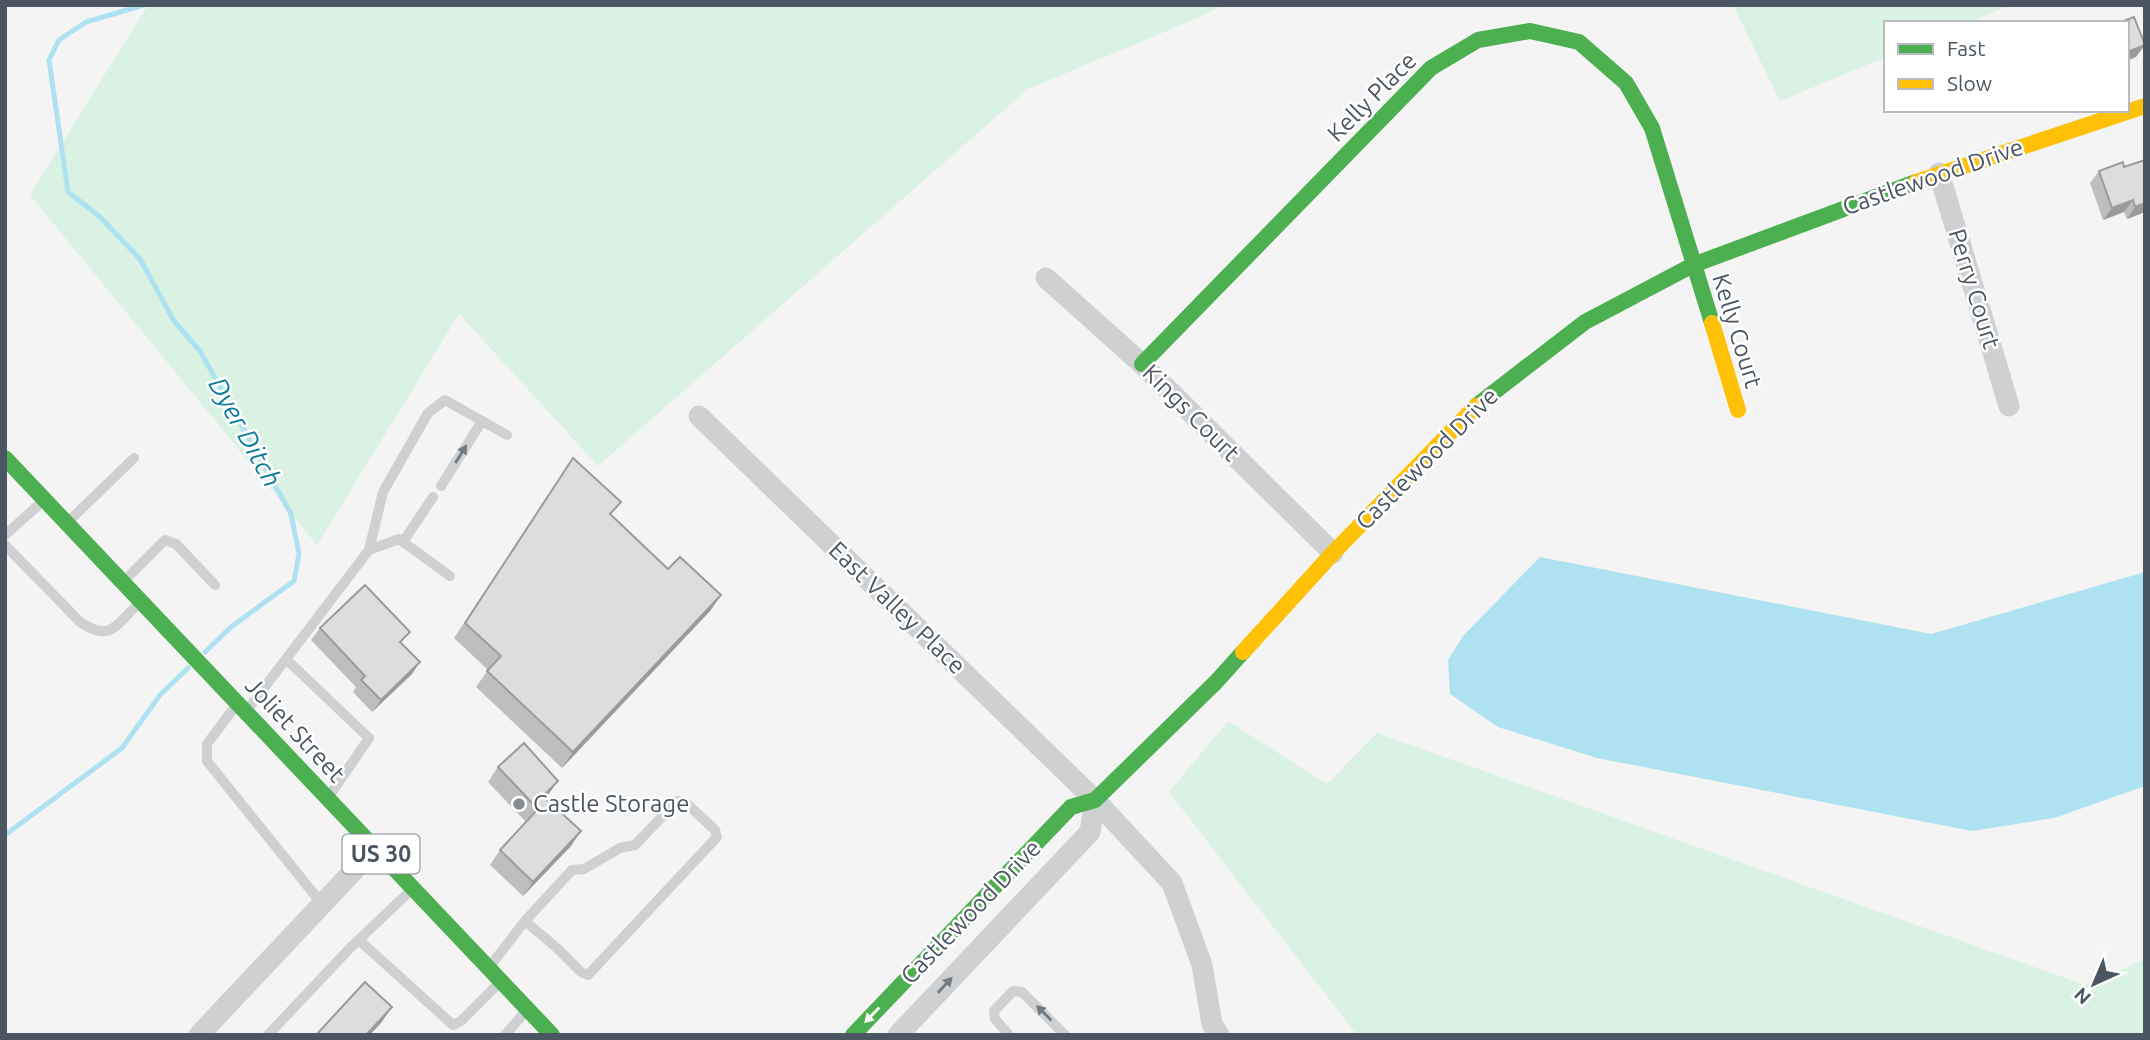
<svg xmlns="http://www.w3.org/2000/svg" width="2150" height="1040" viewBox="0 0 2150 1040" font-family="Ubuntu,sans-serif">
	<rect width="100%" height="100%" fill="#f4f4f4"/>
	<!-- green -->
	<path fill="#d9f2e3" d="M148,5H1223L1200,17L1028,89L598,466L459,314L317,545L30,195Z
		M1733,5H2010L1968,23H1886V57L1780,101Z
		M1228,721L1327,784L1377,733L2085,985L2145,959V1035H1357L1169,792Z"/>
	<!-- water -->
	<path fill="#aee2f0" d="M1540,557L1931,634L2145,572V786L2054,818L1972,831L1597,758L1498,727L1450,694L1448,660L1463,636Z"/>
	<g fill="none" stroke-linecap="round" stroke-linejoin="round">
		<!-- stream -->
		<path stroke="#aee2f0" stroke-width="5" d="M144,5L86,22L59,40L49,60L68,192L99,216L140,259L174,321L200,351L291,514L299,554L294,581L231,627L205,652
			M5,835L122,748L160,695L188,668"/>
		<!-- lane -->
		<path stroke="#ced0d2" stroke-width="10" d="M441,486L482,421
			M69,521L134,458
			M5,535L43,501
			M403,542L433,497
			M5,545L80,622C111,643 116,625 139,603
			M369,550L399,539L450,576
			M125,580L165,540L176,544L215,585
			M286,659L369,738L330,795
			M234,708L207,744V761L322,904
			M248,709L369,550L383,492L428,413L445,400L507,435
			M359,940L453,1025L461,1021L497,985
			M491,965L525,921L558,949L581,972L588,975L717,837L715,830L685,802L677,801L635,845L620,848L584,869L572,870L525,921
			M268,1035L351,947L411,890
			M505,1035L526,1011
			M1009,1035L995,1019L994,1011L1013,991L1022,992L1065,1035"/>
		<!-- street -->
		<path stroke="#ced0d2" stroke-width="21" d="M1939,173L2009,406
			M1046,278L1142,364L1333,553
			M699,416L1095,800L1172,883L1202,965L1212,1024L1219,1035
			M199,1035L375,848
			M898,1035L1090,832L1095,800"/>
		<!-- fast -->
		<path stroke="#4caf50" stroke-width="16" d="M1142,364L1431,68L1478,40L1530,31L1579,42L1626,83L1652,128L1712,323
			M1476,406L1585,322L1693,265L1916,182
			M5,458L552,1035
			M853,1035L1071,807L1095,800L1216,682L1243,652"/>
		<!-- slow -->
		<path stroke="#ffc107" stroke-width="16" d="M1916,182L2145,106
			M1712,323L1738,410
			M1243,652L1333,553L1476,406"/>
	</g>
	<!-- wall -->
	<path fill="#bebebf" d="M2123,162L2145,212L2127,219L2124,212L2103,220L2090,183L2099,171Z
		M573,458L611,516L668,569L721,595L710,611L562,768L476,687L488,670L454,638Z
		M320,628L402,644L412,674L372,712L353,692L356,687L311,640Z
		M498,767L558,781L545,798L571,846L523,896L490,865L500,850L526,822L488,782Z"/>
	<!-- shaded-wall -->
	<path fill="#9b9b9b" d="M2145,45L2136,57L2127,61V52Z
		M2133,200L2124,212L2103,220L2112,208Z
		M2145,203V212L2127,219L2135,207Z
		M721,595L710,611L562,768L573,752Z
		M420,662L412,674L372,712L381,700Z
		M558,781L548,795L536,807L543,796Z
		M581,831L571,846L523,896L533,882Z
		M392,1007L381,1023L370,1035H366Z"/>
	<!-- building -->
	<path fill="#ddddde" stroke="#9b9b9b" stroke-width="2" d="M2134,17L2145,45L2127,52V23H2118Z
		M2145,160V203L2135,207L2133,200L2112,208L2099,171L2123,162L2124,167Z
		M573,458L621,502L610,514L668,569L680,557L721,595L573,752L487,671L501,656L465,623Z
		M365,585L410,632L400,642L420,662L381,700L361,680L365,676L320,628Z
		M524,743L558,781L543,796L581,831L533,882L500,850L538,809L498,767Z
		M365,982L392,1007L366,1035H316Z"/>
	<!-- one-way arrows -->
	<defs><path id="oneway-solid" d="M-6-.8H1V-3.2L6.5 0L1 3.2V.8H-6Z" transform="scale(1.75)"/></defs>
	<g fill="#727b83">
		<use href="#oneway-solid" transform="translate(461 454) rotate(-58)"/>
		<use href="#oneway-solid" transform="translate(945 985) rotate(-47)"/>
		<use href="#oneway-solid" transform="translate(1044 1013) rotate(-135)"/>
	</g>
	<use fill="#f6fbf6" href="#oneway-solid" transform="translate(872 1015) rotate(134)"/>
	<!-- markers -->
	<circle fill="#868d94" stroke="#fff" stroke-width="2.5" cx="519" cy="804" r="7"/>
	<g text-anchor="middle" stroke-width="5" stroke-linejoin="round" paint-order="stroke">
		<!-- shield labels -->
		<rect fill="#fff" stroke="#808990" stroke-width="2" x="342.5" y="834.5" width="77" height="39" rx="5"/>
		<g font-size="23" font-weight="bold" fill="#4a5661">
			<text x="381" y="862">US 30</text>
		</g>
		<!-- street labels -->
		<g font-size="24" fill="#4a5661" stroke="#fff">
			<text transform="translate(1372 97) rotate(-45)" y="8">Kelly Place</text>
			<text transform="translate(1933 177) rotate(-19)" y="8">Castlewood Drive</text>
			<text transform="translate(1974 289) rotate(73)" y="8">Perry Court</text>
			<text transform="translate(1737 331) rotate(73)" y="8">Kelly Court</text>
			<text transform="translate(1191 413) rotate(45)" y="8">Kings Court</text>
			<text transform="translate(1427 459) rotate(-45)" y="8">Castlewood Drive</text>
			<text transform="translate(897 608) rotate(44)" y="8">East Valley Place</text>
			<text transform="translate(295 730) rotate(47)" y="8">Joliet Street</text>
			<text transform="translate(971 912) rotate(-46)" y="8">Castlewood Drive</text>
		</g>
		<!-- poi labels -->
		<g font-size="24" fill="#4a5661" stroke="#fff" text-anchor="start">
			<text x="533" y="812">Castle Storage</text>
		</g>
		<!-- water labels -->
		<g font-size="26" font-style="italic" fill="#0c7c9b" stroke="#fff">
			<text transform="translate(245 432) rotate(61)" y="9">Dyer Ditch</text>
		</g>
	</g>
	<!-- border -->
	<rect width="2150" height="1040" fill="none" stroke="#4a5661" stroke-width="14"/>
	<!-- legend -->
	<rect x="1884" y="21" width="245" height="91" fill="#ffffff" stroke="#b7bbc0" stroke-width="2"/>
	<rect x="1898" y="44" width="35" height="10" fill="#4caf50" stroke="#b7bbc0" stroke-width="2"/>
	<text x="1947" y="56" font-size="21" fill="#4a5661">Fast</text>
	<rect x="1898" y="79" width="35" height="10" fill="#ffc107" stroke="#b7bbc0" stroke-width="2"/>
	<text x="1947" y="91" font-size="21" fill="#4a5661">Slow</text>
	<!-- north arrow -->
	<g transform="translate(2094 984) rotate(224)" stroke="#ffffff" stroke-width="5" paint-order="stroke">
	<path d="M0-5L12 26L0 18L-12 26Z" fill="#4a5661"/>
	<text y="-10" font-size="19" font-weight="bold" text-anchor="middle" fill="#4a5661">N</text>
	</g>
</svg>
